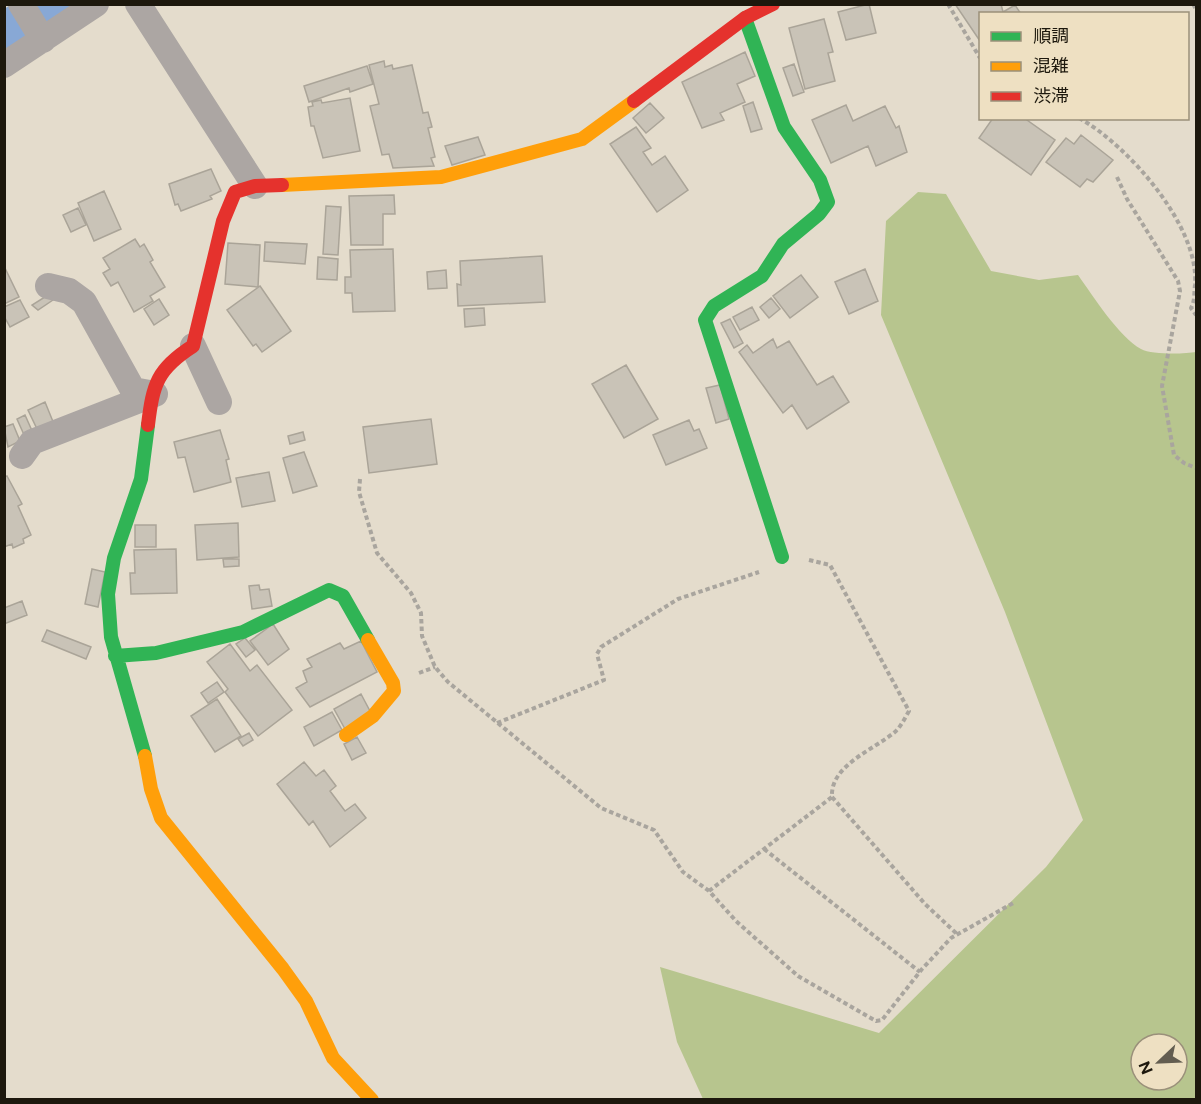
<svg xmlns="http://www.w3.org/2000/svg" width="1201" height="1104" viewBox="0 0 1201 1104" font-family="Figtree,'Noto Sans JP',sans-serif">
	<rect width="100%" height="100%" fill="#e4dccc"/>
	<!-- forest -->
	<path fill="#b7c58e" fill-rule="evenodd" d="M918,192L946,194L991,271L1039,280L1078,275C1093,296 1119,337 1141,349C1152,355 1185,354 1196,352V1099H703L677,1042L660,967L879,1033L1046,867L1083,820L1005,612L881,315L886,221ZM1141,1044H1177V1080H1141Z"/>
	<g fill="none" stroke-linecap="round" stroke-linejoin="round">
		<!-- river -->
		<path stroke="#88a8d5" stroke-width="44" d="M4,36L50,4"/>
	</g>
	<!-- building -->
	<path fill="#c9c3b7" stroke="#aaa498" stroke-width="1.5" d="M869,4L876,33L846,40L838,12Z
		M955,4H1001L1003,12L1015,5L1021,14H980V41Z
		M824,19L833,52L828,53L835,81L805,89L789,28Z
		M745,52L755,76L737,84L745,102L720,113L724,120L702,128L682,82Z
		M384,61L385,67L392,65L393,69L412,65L423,113L428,112L432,127L428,128L435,157L431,158L434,166L393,168L389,154L382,155L370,106L379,104L369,65Z
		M794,64L804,92L793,96L783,68Z
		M367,66L373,84L350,92L349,88L309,102L304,86Z
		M350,98L360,151L323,158L314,126H311L308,107L313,106L312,102L321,100L322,103Z
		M753,102L762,129L751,132L743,106Z
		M650,103L664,118L646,133L633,118Z
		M846,105L853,121L885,106L896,128L899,126L907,152L876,166L868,146L831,163L812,120Z
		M993,118H1024L1055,140L1031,175L979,138Z
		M636,127L651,148L643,152L652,165L665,156L688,190L657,212L610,144Z
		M1081,135L1113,160L1093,182L1087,179L1080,187L1046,162L1066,138L1074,144Z
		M478,137L485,155L452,165L445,146Z
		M211,169L221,191L210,196L212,199L181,211L178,204L175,205L169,184Z
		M104,191L121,229L94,241L78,203Z
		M394,195L395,214H383V245H351L349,196Z
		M326,206L341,207L338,255L323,254Z
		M78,208L86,225L71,232L63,215Z
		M135,239L140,247L144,244L153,260L150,262L165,287L150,296L153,301L134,312L118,282L111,286L103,273L110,269L103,258Z
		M265,242L307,244L305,264L264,261Z
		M228,243L260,245L258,287L225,284Z
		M393,249L395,311L353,312L352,293H345V277H351L350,250Z
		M542,256L545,302L458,306L457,284L461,285L460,261Z
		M318,257L338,259L337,280L317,279Z
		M4,266L19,297L4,304Z
		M865,269L878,301L849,314L835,282Z
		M446,270L447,288L428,289L427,272Z
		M801,275L818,297L790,318L773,296Z
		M260,286L291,331L262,352L256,344L253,346L227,310Z
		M48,295L53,300L38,310L32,305Z
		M771,298L780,309L769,318L760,307Z
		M159,299L169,315L154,325L144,309Z
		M20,300L29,317L10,327L4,316V307Z
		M752,307L759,320L740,330L733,317Z
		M484,308L485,325L465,327L464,309Z
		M730,319L743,343L734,348L721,323Z
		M773,339L777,348L789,341L817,385L833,376L849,402L807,429L792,405L783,413L739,352L747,345L753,353Z
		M626,365L658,419L624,438L592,384Z
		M720,385L729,419L716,423L706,388Z
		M45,402L54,424L38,431L28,410Z
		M25,415L33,433L25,437L17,419Z
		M431,419L437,464L369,473L363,427Z
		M689,420L694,431L699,429L707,448L666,465L653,435Z
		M13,424L20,441L8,447L4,427Z
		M220,430L229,459L226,460L231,482L194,492L185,457L178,458L174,442Z
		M303,432L305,440L290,444L288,436Z
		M304,452L317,486L293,493L283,458Z
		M269,472L275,501L242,507L236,478Z
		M7,476L22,504L18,506L31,535L23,539L24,543L13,548L12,544L4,547V477Z
		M238,523L239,557L197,560L195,525Z
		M135,525H156V547H135Z
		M176,549L177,593L131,594L130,573H135L134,550Z
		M223,559H239V566L224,567Z
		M92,569L105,572L98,607L85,604Z
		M259,585L260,590L269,589L272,606L252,609L249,586Z
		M22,601L27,615L4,624V608Z
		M273,624L289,649L268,665L250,641Z
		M47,630L91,647L86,659L42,641Z
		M245,638L255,650L246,657L236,644Z
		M361,641L377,672L310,707L296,688L307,682L303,671L312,667L307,659L340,643L344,649Z
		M230,644L250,671L257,665L292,710L258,736L225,692L228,689L207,662Z
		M217,682L224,692L208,703L201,693Z
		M361,694L371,713L345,729L334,709Z
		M217,699L241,736L215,752L191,716Z
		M332,712L342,730L314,746L304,727Z
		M249,733L253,740L243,746L238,739Z
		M357,737L366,753L352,760L344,744Z
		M304,762L316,776L324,770L336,786L330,791L345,811L355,804L366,818L330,847L313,821L309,825L277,784Z"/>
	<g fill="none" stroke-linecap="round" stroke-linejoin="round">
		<!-- path -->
		<path stroke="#a9a59e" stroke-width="4" stroke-dasharray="4.5 3" stroke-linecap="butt" d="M948,4L980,58
			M1193,4L1196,9
			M1079,118C1128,145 1200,227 1195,285C1194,293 1195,301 1191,308L1196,315
			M1117,177L1127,199L1178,281L1180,291L1162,386L1174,455L1184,463L1196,468
			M360,479L359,492L377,553L411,593L421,613L422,636L435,667L448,682L601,808L654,830L683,872L709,891L736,921L798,976L876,1021L882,1020L922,969L951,938L1015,902
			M809,560L830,565L909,711C905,718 901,726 896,731C874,750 830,765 832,797L925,904L957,934
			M419,673L435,667
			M497,723L604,680L597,654L601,647L678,599L759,572
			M764,849L920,972
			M709,891L832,797"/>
		<!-- street -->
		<path stroke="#aca6a3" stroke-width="26" d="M21,4L43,40
			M138,4L255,186
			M4,65L96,4
			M193,346L219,402
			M22,456L32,442L155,394L133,390L84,302L69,291L48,286"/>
		<!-- fast -->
		<path stroke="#30b455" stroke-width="14" d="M745,18L784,127L820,180L828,202L819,214L783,244L762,276L714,306L705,320L782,557
			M115,656L156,653L243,632L329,590L343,596L368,640
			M145,756L111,637L108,594L114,558L141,479L148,425"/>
		<!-- slow -->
		<path stroke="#ff9f0a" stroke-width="14" d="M282,185L441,177L582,139L634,101
			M346,735L373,716L394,691L393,683L368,640
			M145,756L151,789L161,818L283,969L306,1001L333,1058L372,1100"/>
		<!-- jam -->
		<path stroke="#e5322d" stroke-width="14" d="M634,101L745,18L773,4
			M148,425C153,384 157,369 193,346L223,221L235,192L255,186L282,185"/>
	</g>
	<!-- border -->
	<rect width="1201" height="1104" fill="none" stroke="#1d180d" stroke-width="12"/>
	<!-- legend -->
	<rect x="979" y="12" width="210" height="108" fill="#eee0c2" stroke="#9a907a" stroke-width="1.5"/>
	<rect x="991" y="32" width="30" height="9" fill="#30b455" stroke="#9a907a" stroke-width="1.5"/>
	<text x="1033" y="42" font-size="18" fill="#1d180d">順調</text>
	<rect x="991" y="62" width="30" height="9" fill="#ff9f0a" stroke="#9a907a" stroke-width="1.5"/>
	<text x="1033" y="72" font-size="18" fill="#1d180d">混雑</text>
	<rect x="991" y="92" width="30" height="9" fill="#e5322d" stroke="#9a907a" stroke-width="1.5"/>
	<text x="1033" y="102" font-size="18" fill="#1d180d">渋滞</text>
	<!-- north arrow -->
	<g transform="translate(1159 1062) rotate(247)"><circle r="28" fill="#eee0c2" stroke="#9a907a" stroke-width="1.5"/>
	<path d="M0-4.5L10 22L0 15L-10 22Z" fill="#635d50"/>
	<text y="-9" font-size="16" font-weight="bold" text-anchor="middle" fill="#1d180d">N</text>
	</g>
</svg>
